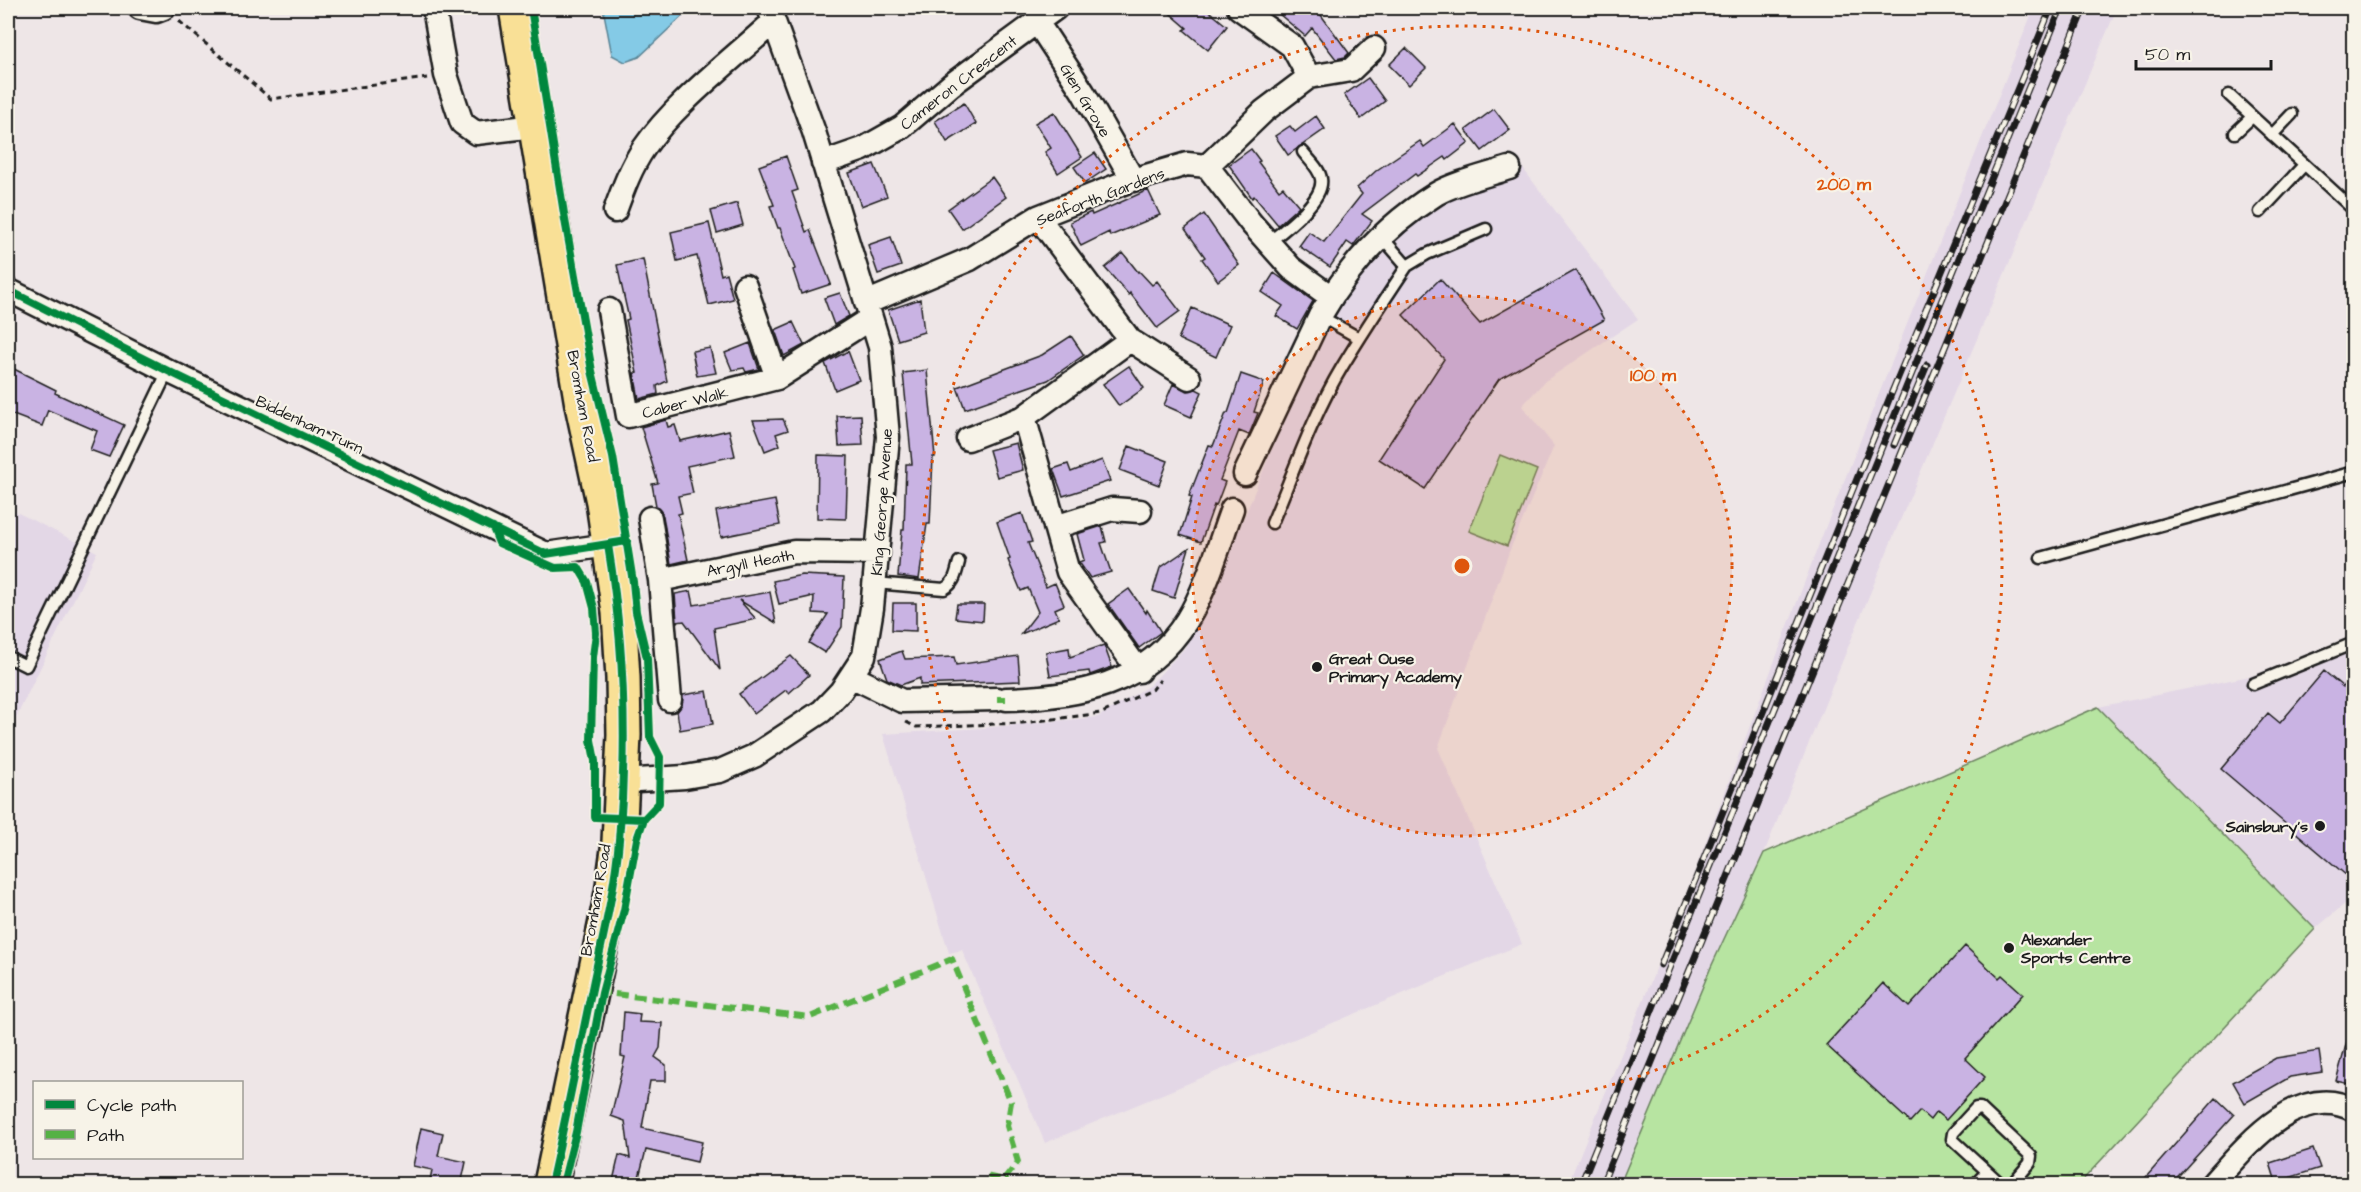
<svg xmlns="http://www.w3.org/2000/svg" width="2361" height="1192" viewBox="0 0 2361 1192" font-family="'Architects Daughter',sans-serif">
	<rect width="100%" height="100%" fill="#eee6e7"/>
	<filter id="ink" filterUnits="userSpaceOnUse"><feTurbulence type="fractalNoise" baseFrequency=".0167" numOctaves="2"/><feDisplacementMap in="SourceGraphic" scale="12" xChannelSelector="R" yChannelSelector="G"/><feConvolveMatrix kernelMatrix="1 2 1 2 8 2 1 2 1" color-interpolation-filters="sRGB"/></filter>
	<g filter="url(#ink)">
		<!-- built -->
		<path fill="#e3d7e6" d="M2034,8H2117L1891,542L1764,853L1711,967L1620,1184H1568L1677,918L1824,531Z
			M1521,166L1638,319L1545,381L1522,406L1554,446L1509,552L1438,748L1522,944L1045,1143L962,950L949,953L883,734L983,728L1098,717L1150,685L1184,649L1208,606L1278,434L1355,274L1440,199Z
			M8,508L97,552L8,734Z
			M2353,637V897L2315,929L2098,707L2255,675Z"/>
		<!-- green -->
		<path fill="#b7e4a1" stroke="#6a805e" stroke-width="1.5" d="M1500,455L1537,470L1507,546L1469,531Z
			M2098,707L2315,929L2079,1184H1620L1711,967L1764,853Z"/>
		<!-- water -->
		<path fill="#84cae6" stroke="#5a8495" stroke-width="1.5" d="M603,8H691L639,57L625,62L612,55Z"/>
		<!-- building -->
		<path fill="#c9b3e3" stroke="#1c1c1c" stroke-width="1.5" d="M1164,8H1205L1227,26L1208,50L1184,30L1187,28Z
			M1272,8H1312L1321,15L1349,53L1345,57L1336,59L1312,28L1305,36Z
			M1406,48L1426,68L1409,85L1389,65Z
			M1368,78L1385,101L1361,119L1344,95Z
			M964,103L976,124L947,142L935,121Z
			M1494,109L1510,130L1482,151L1466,130Z
			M1054,112L1082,157L1058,173L1045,152L1051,148L1035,123Z
			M1316,116L1325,129L1288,155L1275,136L1290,126L1295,132Z
			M1455,124L1469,143L1447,160L1445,157L1417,176L1415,174L1362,214L1372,221L1353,246L1347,242L1330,267L1299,246L1309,232L1324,242L1362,194L1357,188L1377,170L1420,141L1424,147Z
			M1251,149L1260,161L1258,162L1279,190L1283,187L1299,206L1278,225L1254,196L1252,198L1229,165Z
			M1095,153L1106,169L1085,183L1074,167Z
			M786,156L798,190L792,192L806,232L810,230L831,284L801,294L793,270L795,269L780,228H778L770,206L774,205L759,166Z
			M874,164L887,196L861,206L849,173Z
			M992,177L1006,197L962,229L948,209Z
			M1148,190L1160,215L1110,236L1109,232L1081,246L1070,222L1091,212L1092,215Z
			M737,203L743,225L717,233L711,211Z
			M1204,214L1239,265L1218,281L1202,259L1205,257L1185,229Z
			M709,223L721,275L726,273L733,299L709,305L697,256L677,261L671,232Z
			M891,237L901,266L878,274L868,245Z
			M1123,253L1138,272L1139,271L1152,285L1157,281L1180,311L1157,328L1130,293L1129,295L1105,268Z
			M643,259L667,381L657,386L658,394L639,399L634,373H637L626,320L629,319L617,265Z
			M1576,270L1604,320L1499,379L1425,489L1379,459L1444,359L1403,315L1440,279L1480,324Z
			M1274,273L1313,301L1297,329L1276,316L1283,306L1262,292Z
			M840,293L849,316L834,325L824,298Z
			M920,299L924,332L898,340L888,310Z
			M1192,308L1230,325L1216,357L1178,339Z
			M793,322L804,345L784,356L775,330Z
			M1071,336L1084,355L1048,380L965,409L957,387L1042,355Z
			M750,343L759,369L746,372L744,368L732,370L725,353Z
			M710,348L716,373L697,376L692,351Z
			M848,351L859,380L835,390L825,363Z
			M8,366L56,390L55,393L124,425L109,457L90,450L97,431L48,410L42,426L8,413Z
			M1129,366L1144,388L1119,406L1103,384Z
			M927,370L935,457H933L930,524H927L919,579L898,576L902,530H904L906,464H912L903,373Z
			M1241,374L1264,382L1254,412L1258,413L1249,435L1239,431L1220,480L1225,482L1216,506L1214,505L1201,542L1180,535L1192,497L1189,496L1209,445L1213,446L1226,413H1228Z
			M1173,384L1188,391L1196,389L1202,392L1191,417L1164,405Z
			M861,415L863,445L839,446L837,416Z
			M783,419L788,430L776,434L780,445L765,451L753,420Z
			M666,420L668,427L675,425L680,441L729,430L735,456L687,466L693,493L678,496L682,513L678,514L688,560L671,564L663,516L656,506L652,484L658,483L641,427Z
			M1016,443L1023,470L997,477L989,450Z
			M1129,446L1168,461L1159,485L1120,470Z
			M818,455L848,456L846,519L817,518Z
			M1102,460L1110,481L1063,496L1053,469L1068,464L1071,472Z
			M775,500L780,525L721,537L716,511Z
			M1022,513L1032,542L1028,543L1046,587L1055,583L1064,605L1055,609L1059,618L1021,634L1038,612L1028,588L1021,591L1008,560L1010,559L997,522Z
			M1102,526L1106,542L1101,543L1111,572L1090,578L1079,562L1084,560L1077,534Z
			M1189,548L1174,598L1153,591L1160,568Z
			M802,575L844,577L842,627L825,653L809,643L828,614L813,613L814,596L779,604L773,581Z
			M1129,589L1146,613L1147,610L1161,632L1139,648L1108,604Z
			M691,591L694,605L770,592L776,623L739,600L756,619L714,628L720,670L684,621L677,622L675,594Z
			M893,603H916V631L892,630Z
			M957,604H984L983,621L955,618Z
			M1104,645L1112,667L1090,675L1089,671L1050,676L1046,652L1069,648L1070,657Z
			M902,651L905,659L954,657L956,665L1018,656L1020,681L920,685V678L901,685L887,679L880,659Z
			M791,656L809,675L789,693L786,690L754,714L739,694Z
			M2324,671L2343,687L2354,675V882L2221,769L2268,713L2280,723Z
			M707,691L713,724L680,730L677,712L682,705L683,695Z
			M1965,946L1999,978L2002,975L2023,994L1965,1058L1985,1077L1946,1120L1936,1112L1930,1120L1920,1111L1910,1122L1826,1045L1883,983L1909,1007Z
			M624,1012L640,1014L639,1022L662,1023L660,1048L655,1057L666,1065V1081H650L642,1128L702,1142L697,1162L646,1150L637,1185H612L619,1155L630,1158L625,1121L611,1116L625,1057L621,1056Z
			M2349,1034L2354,1035V1085L2336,1081Z
			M2319,1051L2322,1072L2290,1077L2245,1103L2233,1082L2276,1058Z
			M2216,1098L2234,1115L2170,1185H2139Z
			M421,1128L443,1133L438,1156L466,1162L461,1185H429L432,1170L413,1166Z
			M2313,1149L2320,1168L2276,1182L2270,1163Z"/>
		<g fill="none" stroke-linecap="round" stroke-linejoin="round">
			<!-- service casing -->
			<g stroke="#1c1c1c" stroke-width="15">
				<path id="service" d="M2229,95L2354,210
					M2235,133L2252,117
					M2272,135L2292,114
					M2260,212L2304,165
					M1381,236L1407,266L1427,254L1486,229
					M1268,243C1283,231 1325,200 1321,179C1320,169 1309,160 1303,152
					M1320,316L1359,338
					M1272,523C1294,471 1313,415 1342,367C1363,332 1385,299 1407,266
					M2041,558L2354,472
					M875,583L944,589C955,583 956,573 959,562
					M8,657L26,666L168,371
					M2253,684L2354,643
					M1975,1184L1987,1172
					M2001,1184L1952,1139L1953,1133L1976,1108H1980L2031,1156L2030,1163L2012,1184"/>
			</g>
			<!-- minor casing -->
			<g stroke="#1c1c1c" stroke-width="27">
				<path id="minor" d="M140,8L156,11L164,8
					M434,8L446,75L462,123L476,133L535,126
					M1037,22L1083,92L1133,180
					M1309,77L1351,70L1374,48
					M823,163L863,149L902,127L951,85L1056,8
					M1207,166L1264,111L1309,77L1292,46L1239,8
					M615,211C623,189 631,167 644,148C675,103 732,60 773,22
					M1038,217L1130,340L1189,378
					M745,286L777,378
					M8,290L168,371L546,554L608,545
					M866,303L970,259L1038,217L1126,182L1187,164L1207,166L1251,223L1291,268L1331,297
					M609,310L628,416L777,378L871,318
					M1130,340L1024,417L1068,572L1139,671
					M968,439L1024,417
					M1245,474L1320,316C1348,267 1388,224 1436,194C1454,183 1488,175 1509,168
					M650,518L660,580L670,700
					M1055,527L1112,509L1140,511
					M660,580L794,552L878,553
					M851,676L902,701L997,699
					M1006,699C1077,697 1146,686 1187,620C1207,588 1219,544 1232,509
					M622,781L685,777L720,771L754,756L822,711L841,691L864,656L872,608L888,437L880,347L814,132L769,8
					M2212,1184C2244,1148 2298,1080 2354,1110"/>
			</g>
			<!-- primary casing -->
			<g stroke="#1c1c1c" stroke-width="38">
				<path id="primary" d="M516,8L582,405L603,502L619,612L623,678L624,735L619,842L612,893L551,1184"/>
			</g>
			<!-- path -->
			<path stroke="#1c1c1c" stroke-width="3" stroke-dasharray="6 4.5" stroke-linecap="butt" d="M179,21L271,99L427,78
				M906,722L916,727L1022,723L1102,713L1153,689L1160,680"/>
			<!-- service -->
			<use href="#service" stroke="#f7f3e8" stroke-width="10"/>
			<!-- minor -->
			<use href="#minor" stroke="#f7f3e8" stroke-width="22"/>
			<!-- primary -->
			<use href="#primary" stroke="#f9e096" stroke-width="33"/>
			<!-- rail casing -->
			<g stroke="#1c1c1c" stroke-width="7">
				<path id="rail" d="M1894,445L1927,365
					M1661,965L1892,392L2051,8
					M1581,1184L2061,8
					M1602,1184L2084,8"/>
			</g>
			<!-- rail -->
			<use href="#rail" stroke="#f7f3e8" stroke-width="4.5" stroke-dasharray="14" stroke-linecap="butt"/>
			<!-- quiet -->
			<path stroke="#55b145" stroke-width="6" stroke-dasharray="12 6" stroke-linecap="butt" d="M997,699H1006
				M597,992L810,1017L952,959L1011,1102L1007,1126L1018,1162L1004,1180L982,1175"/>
			<!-- cycleway casing -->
			<g stroke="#f7f3e8" stroke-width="11">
				<path id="cycleway" d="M531,8L565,220L592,371L613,457L633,582L636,612L647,658L650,737L660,757L659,803L644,819L637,839L624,910L602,993L576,1132L563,1184
					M8,290L168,371L546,554L627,541
					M493,528L499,543L555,568L578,567L587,582L594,608L596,633L593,657L591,740L595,761V817L644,819
					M551,1184C566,1118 579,1051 593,984C603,936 615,889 619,840C628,742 624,643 608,545"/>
			</g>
			<!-- cycleway -->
			<use href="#cycleway" stroke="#00873e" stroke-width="8"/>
		</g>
	</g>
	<!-- distance rings -->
	<circle cx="1462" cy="566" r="270" fill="#de560d" fill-opacity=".12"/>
	<g fill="none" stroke="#de560d" stroke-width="3" stroke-dasharray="3 6">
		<circle cx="1462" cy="566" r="270"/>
		<circle cx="1462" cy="566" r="540"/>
	</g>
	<!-- markers -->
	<g fill="#1c1c1c" stroke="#f7f3e8" stroke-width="2">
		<circle cx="1317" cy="667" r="6"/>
		<circle cx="2320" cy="826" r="6"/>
		<circle cx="2009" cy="948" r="6"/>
	</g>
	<g text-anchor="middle" stroke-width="4.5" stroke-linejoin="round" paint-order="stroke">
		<!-- street labels -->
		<g font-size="16" fill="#1c1c1c" stroke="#f7f3e8">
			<text transform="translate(958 82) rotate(-38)" y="6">Cameron Crescent</text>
			<text transform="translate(1086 100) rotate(59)" y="6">Glen Grove</text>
			<text transform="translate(1100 196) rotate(-21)" y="6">Seaforth Gardens</text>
			<text transform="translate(685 402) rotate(-14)" y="6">Caber Walk</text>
			<text transform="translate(584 406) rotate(79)" y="6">Bromham Road</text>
			<text transform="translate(310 424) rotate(25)" y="6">Biddenham Turn</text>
			<text transform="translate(881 502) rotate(-86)" y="6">King George Avenue</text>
			<text transform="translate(750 562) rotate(-11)" y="6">Argyll Heath</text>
			<text transform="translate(595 900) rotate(-80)" y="6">Bromham Road</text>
		</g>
		<!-- poi labels -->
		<g font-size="16" font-weight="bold" fill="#1c1c1c" stroke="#f7f3e8" text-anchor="start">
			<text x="1329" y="664">Great Ouse<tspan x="1329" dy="18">Primary Academy</tspan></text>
			<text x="2308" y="832" text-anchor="end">Sainsbury's</text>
			<text x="2021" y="945">Alexander<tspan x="2021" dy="18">Sports Centre</tspan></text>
		</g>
	</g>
	<circle cx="1462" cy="566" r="9" fill="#de560d" stroke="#f7f3e8" stroke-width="3"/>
	<g font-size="18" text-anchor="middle" font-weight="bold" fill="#de560d" stroke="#f7f3e8" stroke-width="4.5" stroke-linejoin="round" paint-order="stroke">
		<text x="1844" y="190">200 m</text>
		<text x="1653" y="381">100 m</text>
	</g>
	<!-- margin -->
	<rect width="2361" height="1192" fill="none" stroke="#f7f3e8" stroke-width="30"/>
	<rect x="15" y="15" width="2331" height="1162" fill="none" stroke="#1c1c1c" stroke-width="2" filter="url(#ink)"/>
	<!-- legend -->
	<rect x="33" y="1081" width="210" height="78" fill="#f7f3e8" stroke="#9f9d96" stroke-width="1.5"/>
	<rect x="45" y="1100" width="30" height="9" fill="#00873e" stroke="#9f9d96" stroke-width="1.5"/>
	<text x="87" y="1111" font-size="18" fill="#1c1c1c">Cycle path</text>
	<rect x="45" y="1130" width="30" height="9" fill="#55b145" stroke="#9f9d96" stroke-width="1.5"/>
	<text x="87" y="1141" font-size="18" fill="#1c1c1c">Path</text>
	<!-- scale -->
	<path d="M2136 60v9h135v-9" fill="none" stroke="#1c1c1c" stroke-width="3"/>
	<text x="2145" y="60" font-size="18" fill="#1c1c1c" stroke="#f7f3e8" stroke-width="4.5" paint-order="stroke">50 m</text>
</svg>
